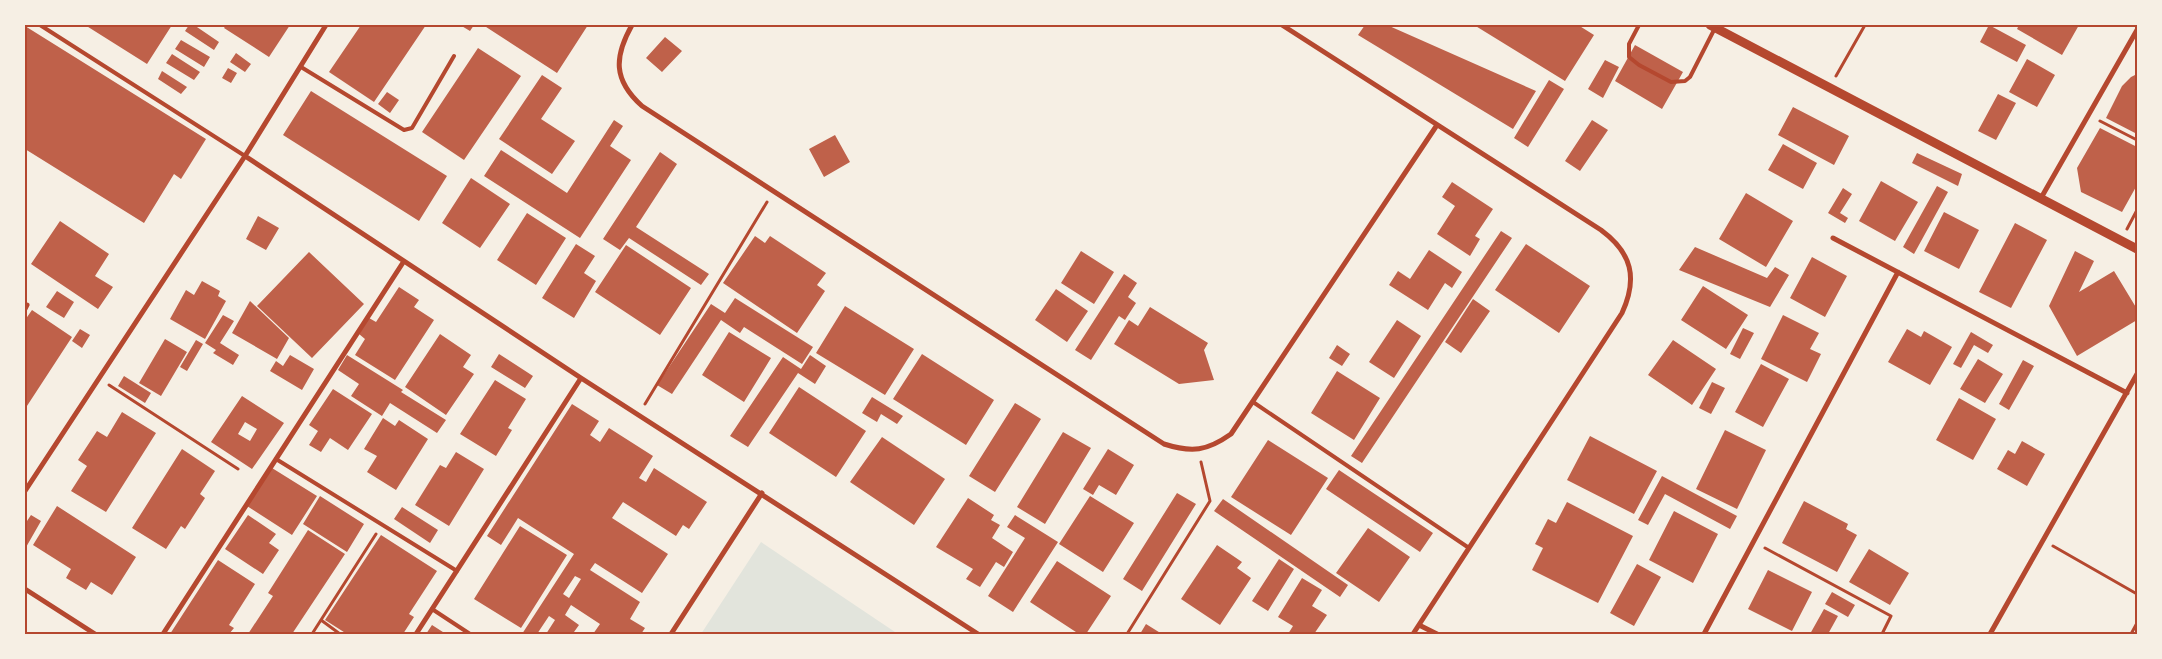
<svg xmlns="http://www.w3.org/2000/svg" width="2162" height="659" viewBox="0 0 2162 659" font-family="Montserrat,sans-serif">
	<rect width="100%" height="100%" fill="#f6efe4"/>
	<!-- green -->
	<path fill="#e2e4dc" d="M761,542L898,634H701Z"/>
	<!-- building -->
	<path fill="#bf614a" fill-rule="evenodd" d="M85,25H172L147,64Z
		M189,25H194L219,42L214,50L185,31Z
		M226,25H290L269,57L224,28Z
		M361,25H426L374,102L329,72Z
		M460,25H474L470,31Z
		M483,25H588L557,73Z
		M1365,25H1387L1536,91L1513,129L1358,35Z
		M1474,25H1578L1594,35L1565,81Z
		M1989,25L2026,45L2017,62L1980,42Z
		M2019,25H2079L2062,55L2017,29Z
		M25,26L206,139L181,179L174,174L144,223L25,149Z
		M665,37L682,51L662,72L646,58Z
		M181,40L210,57L204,67L175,49Z
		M1635,45L1683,72L1662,109L1615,81Z
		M478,48L521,76L464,160L422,132Z
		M236,53L251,64L245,72L230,62Z
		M172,54L200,72L194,80L166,63Z
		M2027,59L2055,75L2037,107L2009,92Z
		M1605,60L1619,67L1603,98L1588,89Z
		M228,68L237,73L231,83L222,78Z
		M162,71L187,87L181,94L158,79Z
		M2137,74V134L2106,118L2122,86L2131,77Z
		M542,75L562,88L541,119L575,141L552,174L499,139Z
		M1549,80L1564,89L1528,147L1514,138Z
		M311,91L447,176L419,221L283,135Z
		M387,92L399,100L390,113L378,104Z
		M1998,94L2016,103L1996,140L1978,131Z
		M1793,107L1849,136L1834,165L1778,135Z
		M614,120L623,126L610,146L631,160L580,238L484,176L501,150L567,193Z
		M1592,120L1608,130L1580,171L1565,161Z
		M2100,128L2137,147V185L2122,212L2081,192L2077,168Z
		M835,135L850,162L824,177L809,149Z
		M1783,144L1817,163L1803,189L1768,170Z
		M660,152L677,164L636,227L709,274L701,285L629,238L620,250L603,239Z
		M1917,153L1962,174L1958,186L1912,163Z
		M471,178L510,204L480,248L442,223Z
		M1881,181L1918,202L1895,241L1859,221Z
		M1452,182L1493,209L1475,236L1480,239L1470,256L1437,234L1455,206L1442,197Z
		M1937,186L1948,192L1914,254L1903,247Z
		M1843,188L1852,194L1840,213L1848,218L1845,223L1828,213Z
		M1746,193L1793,221L1766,267L1719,239Z
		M1944,212L1979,230L1959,269L1924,251Z
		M527,213L566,238L536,285L497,260Z
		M258,216L279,228L266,250L246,239Z
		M60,221L109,254L95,276L113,287L98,309L31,264Z
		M2015,223L2047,240L2011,308L1979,292Z
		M1501,231L1512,238L1362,463L1351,456Z
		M755,236L765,243L770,236L826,273L817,285L825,291L797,333L723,283Z
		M576,244L595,256L584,273L596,281L574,318L542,298Z
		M1526,244L1590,286L1559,333L1495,290Z
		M626,245L691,288L660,335L595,292Z
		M1695,247L1767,278L1775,267L1789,275L1770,307L1679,270Z
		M1429,250L1462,272L1452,288L1445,283L1428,310L1389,285L1398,271L1410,279Z
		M1081,251L1114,272L1094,304L1061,283Z
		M2075,251L2094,261L2079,292L2114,271L2137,309V320L2077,356L2049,306Z
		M309,252L364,304L312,358L257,306Z
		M1812,257L1847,276L1825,317L1790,298Z
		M1124,274L1137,283L1128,297L1136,303L1125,320L1119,316L1091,360L1075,350Z
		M202,281L220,291L218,296L226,301L205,339L170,319L186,290L194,295Z
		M1703,286L1748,315L1726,349L1681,320Z
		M399,287L419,300L414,307L434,320L395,380L355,355L365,339L359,334L369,318L376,322Z
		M1056,289L1088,311L1067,342L1035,320Z
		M57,291L74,302L64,318L46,307Z
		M735,298L813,347L802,364L744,327L740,333L721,320L672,394L657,385L711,304L725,313Z
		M1473,299L1490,311L1461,353L1445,342Z
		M250,301L289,338L277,359L232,333Z
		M845,306L914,349L885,395L816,353Z
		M1150,307L1208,343L1204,350L1214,380L1179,384L1114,344L1129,320L1138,326Z
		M32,310L72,337L25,409V320Z
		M223,315L234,321L220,343L239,355L233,365L213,353L216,350L205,343Z
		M1783,315L1819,333L1810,349L1821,354L1807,382L1761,359Z
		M1397,320L1421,336L1394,378L1369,362Z
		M1743,328L1754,333L1740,359L1730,354Z
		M80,329L90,335L82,348L72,341Z
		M1907,329L1921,337L1924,331L1952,347L1930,385L1888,362Z
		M729,332L771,358L744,402L702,375Z
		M1971,332L1993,345L1988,353L1974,345L1961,368L1953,364Z
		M440,334L471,355L463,367L474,374L446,415L405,387Z
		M165,339L187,352L161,396L139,383Z
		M196,340L203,344L187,371L180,367Z
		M1673,340L1716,369L1692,405L1648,375Z
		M1337,345L1350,354L1342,366L1329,358Z
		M499,354L533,376L525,388L491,367Z
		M922,354L994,400L966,445L893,399Z
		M290,355L314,369L302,390L270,371L276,361L283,366Z
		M347,355L403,390L401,392L446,420L437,433L390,403L382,416L351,396L359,384L338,370Z
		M810,355L826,366L815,384L798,373L748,447L730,436L783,357L801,369Z
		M1978,359L2003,374L1985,403L1960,389Z
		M2023,360L2034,366L2009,410L1999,404Z
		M1761,364L1789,379L1763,427L1735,412Z
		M1337,371L1380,398L1354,440L1311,413Z
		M124,376L151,393L145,403L118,386Z
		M495,380L526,399L508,428L512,430L496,456L460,434Z
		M1712,382L1725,388L1711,414L1699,408Z
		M799,387L866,431L836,477L769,433Z
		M333,389L372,414L348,450L330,438L321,452L309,445L318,431L309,425Z
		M242,396L284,423L252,469L211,442ZM245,422L257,429L250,441L238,434Z
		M872,397L903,416L897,424L881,414L877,422L862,413Z
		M1959,398L1996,419L1973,460L1936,440Z
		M1015,403L1041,419L995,492L969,476Z
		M572,404L599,421L590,435L600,442L609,428L653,456L639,478L646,482L654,468L707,502L689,529L683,525L676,536L623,502L612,518L668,554L642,593L595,563L590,570L640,602L630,619L645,628L641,634H593L600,624L571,605L565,615L579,625L574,632L577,634H546L555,620L549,616L537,634H522L574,554L518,518L501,545L487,536ZM575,576L581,579L569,598L563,594Z
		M122,412L156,433L106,512L71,491L87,466L78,460L97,431L107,437Z
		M383,418L395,426L399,420L428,439L396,490L367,472L377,456L364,449Z
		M1725,430L1766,450L1737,509L1696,489Z
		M1063,432L1091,448L1045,524L1017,507Z
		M1590,436L1657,471L1634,514L1567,480Z
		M882,437L945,479L914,525L850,482Z
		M1268,440L1328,478L1291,535L1231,497Z
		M2022,441L2045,454L2027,486L1997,469L2008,450L2015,454Z
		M182,449L215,471L200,494L205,498L185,529L181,526L166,549L132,528Z
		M1108,449L1134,465L1116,495L1099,485L1093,495L1083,489Z
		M456,452L484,469L449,526L415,505L440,465L446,468Z
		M272,468L317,496L292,535L247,506Z
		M1339,470L1433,533L1420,552L1326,489Z
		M1662,476L1737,516L1730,529L1665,494L1648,525L1638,520Z
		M1177,493L1196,504L1142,591L1123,579Z
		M320,496L364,524L347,552L303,524Z
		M1090,496L1134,523L1103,572L1059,544Z
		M968,498L994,515L991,520L1000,525L992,538L1013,552L1004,567L996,562L980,587L966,579L973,569L936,547Z
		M1223,499L1348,585L1340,597L1214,511Z
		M1804,501L1848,524L1846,529L1857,535L1837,572L1782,543Z
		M1567,502L1633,536L1598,603L1532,570L1543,548L1535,544L1548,519L1556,523Z
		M57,506L136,557L112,595L91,582L86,590L66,578L71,569L33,545Z
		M402,507L438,530L430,543L394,519Z
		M1674,511L1718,534L1693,583L1649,560Z
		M31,515L41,521L25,549V524Z
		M248,515L276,534L269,543L279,550L263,574L225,549Z
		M1015,515L1058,542L1013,612L988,596L1025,538L1007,527Z
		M520,526L567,555L521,628L474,599Z
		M1368,528L1410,557L1379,602L1336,573Z
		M308,530L345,554L292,634H248L273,596L268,593Z
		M381,535L437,571L409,614L414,617L403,634H347L325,620Z
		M1217,545L1242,562L1237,568L1251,578L1220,625L1181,599Z
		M1869,549L1909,573L1890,605L1849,582Z
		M1279,559L1294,569L1268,611L1252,601Z
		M218,560L255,584L229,625L234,628L229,634H170Z
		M1057,561L1111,596L1086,634H1079L1030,602Z
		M1637,564L1661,577L1634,626L1610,613Z
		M1768,570L1812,592L1792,631L1748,609Z
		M1302,578L1322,590L1312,606L1327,615L1314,634H1288L1293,626L1278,617Z
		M1832,592L1855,605L1848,617L1825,604Z
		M1824,609L1838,616L1828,634H1810Z
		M1146,624L1162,634H1140Z
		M432,625L446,634H426Z"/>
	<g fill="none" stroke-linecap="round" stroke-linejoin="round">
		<!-- path -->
		<path stroke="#b5482f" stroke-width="3" d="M1836,76L1865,25
			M2100,121L2137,140
			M2127,229L2137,210
			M109,385L238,469
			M645,404L767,202
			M2053,546L2137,594
			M1765,548L1891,616L1882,634
			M321,620L340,634
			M312,634L376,534
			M1127,634L1210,501L1201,462
			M2131,634L2137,623"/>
		<!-- service -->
		<path stroke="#b5482f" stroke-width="4" d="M40,25L245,156
			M1639,25L1629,44V57L1639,65L1671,82L1685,81L1690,77L1715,28
			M301,67L404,130L412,128L454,56
			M1253,402L1469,548
			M276,459L457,571
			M432,609L470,634"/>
		<!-- minor -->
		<path stroke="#b5482f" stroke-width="5" d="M632,25C614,57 613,80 642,106L1164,444C1192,453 1207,451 1231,434L1437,125
			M1282,25L1601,230C1632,253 1638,278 1622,313L1413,634
			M245,156L581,378L978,634
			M2041,198L2137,30
			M1833,238L2127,393
			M25,309L27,305
			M25,491L245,156L326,25
			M25,589L95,634
			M1419,625L1437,634
			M163,634L404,261
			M416,634L581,378
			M671,634L762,493
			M1704,634L1898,272
			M1990,634L2137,374"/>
		<!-- tertiary -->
		<path stroke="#b5482f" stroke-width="9" d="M1710,25L2137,249"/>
	</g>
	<!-- border -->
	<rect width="2162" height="659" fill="none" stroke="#f6efe4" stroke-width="52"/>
	<rect x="26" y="26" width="2110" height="607" fill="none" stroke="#b5482f" stroke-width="2"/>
</svg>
